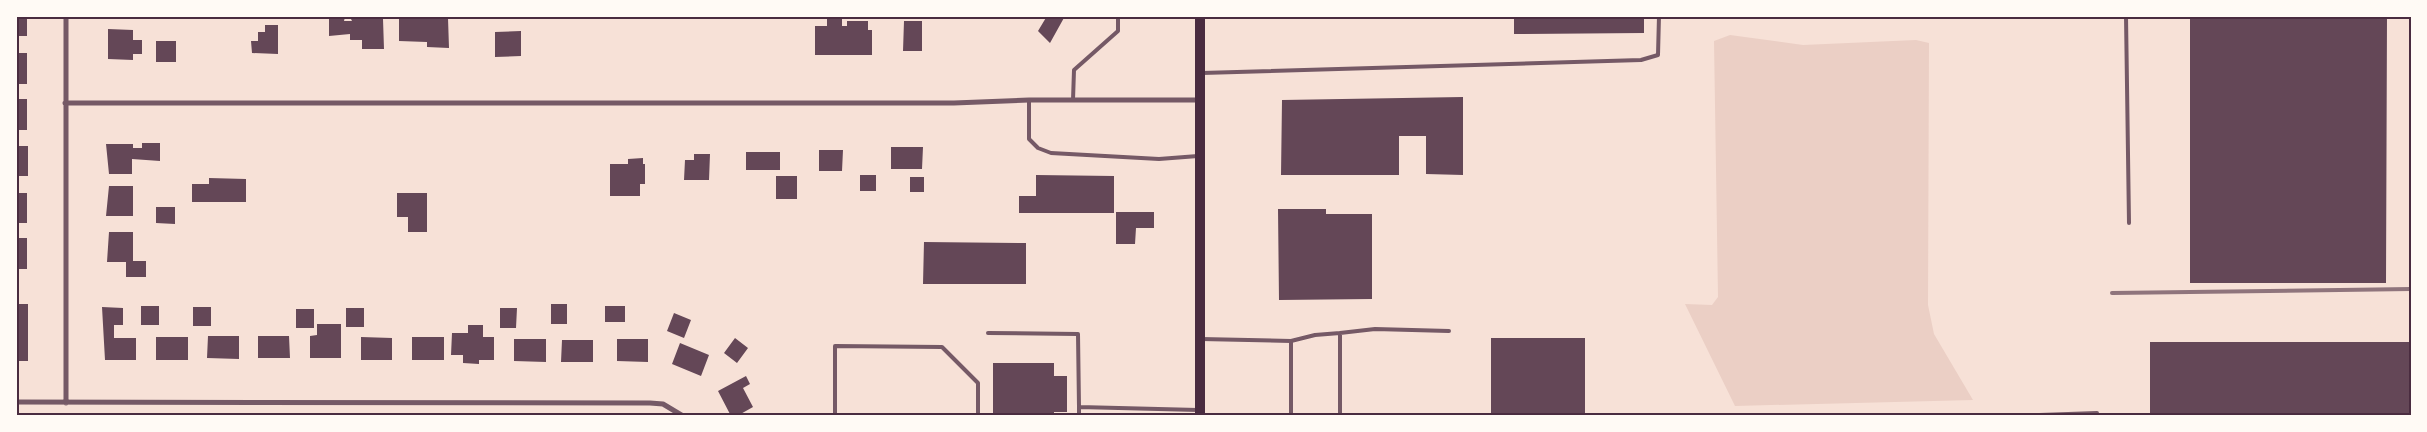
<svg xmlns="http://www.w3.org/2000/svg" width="2427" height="432" viewBox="0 0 2427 432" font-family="'Source Sans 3',sans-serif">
	<rect width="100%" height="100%" fill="#f7e1d7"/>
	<!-- green -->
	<path fill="#ebcfc5" d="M1730,35L1803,45L1916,40L1929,43L1928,305L1934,334L1973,400L1735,406L1685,304L1712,305L1718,297L1714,41Z"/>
	<!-- building -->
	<path fill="#644757" d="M16,16H27V36H16Z
		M157,16H177V19H157Z
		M358,16L383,19L384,49H362V40H350V34L329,36V17H345L344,21H352L351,19H358Z
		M827,16H842V26H847V21H868V30H872V55H815V26H827Z
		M1047,16H1065L1050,43L1038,31Z
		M1514,16H1644V33L1514,34Z
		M2190,16H2387L2386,283H2190Z
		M399,18H448L449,48L427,47V42L399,41Z
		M904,21H922V51H903Z
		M265,25H278V54L252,53L251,41H258V32H265Z
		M108,29L133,30V40H142V54H133V60L108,59Z
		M521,31V56L495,57V32Z
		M156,41H176V62H156Z
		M16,53H27V84H16Z
		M1463,97V175L1426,174V136H1399V175H1281L1282,100Z
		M16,99H27V130H16Z
		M142,143H160V161L132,159V174H109L106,144H133V148H142Z
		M16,146H28V176H16Z
		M891,147H923L922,169H891Z
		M819,150H843L842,171H819Z
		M746,152H780V170H746Z
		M694,154H710L709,180H684L685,160H694Z
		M643,158V164H645V184H640V196H610V164H628V159Z
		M860,175H876V191H860Z
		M1036,175L1114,176V213H1019V196H1036Z
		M776,176H797V199H776Z
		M910,177H924V192H910Z
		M209,178L246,179V202H192V184H209Z
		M109,186H133V216H106Z
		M16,193H27V223H16Z
		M397,193H427V232H408V217H397Z
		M156,207H175V224L156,223Z
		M1278,209H1326V214H1372V299L1279,300Z
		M1116,212H1154V228H1136L1135,244H1116Z
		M109,232H133V261H146V277H126V262H107Z
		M16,238H27V269H16Z
		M924,242L1026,243V284H923Z
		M16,304H28V361H16Z
		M551,304H567V324H551Z
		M141,306H159V325H141Z
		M605,306H625V322H605Z
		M102,307L123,308V325H114V338H136V360H105Z
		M193,307H211V326H193Z
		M346,308H364V327H346Z
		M500,308H517L516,328H500Z
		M296,309H314V328H296Z
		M674,313L691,320L684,338L667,331Z
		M317,324H341V358H310V336L317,335Z
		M468,325H483V337H494V360H479V364L463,363V355H451L452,333H468Z
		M208,336H239V359L207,358Z
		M258,336H289L290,358H258Z
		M156,337H188V360H156Z
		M361,337L392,338V360H361Z
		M412,337H444V360H412Z
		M735,338L748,348L737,363L724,353Z
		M1491,338H1585V416H1491Z
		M514,339H546V362L514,361Z
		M617,339H648V362L617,361Z
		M562,340H593V362H561Z
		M2150,342H2411V416H2150Z
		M680,343L709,355L701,376L672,364Z
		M993,363H1054V376H1067V412H1054V416H993Z
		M746,376L750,384L743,388L753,407L737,416H731L718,391Z"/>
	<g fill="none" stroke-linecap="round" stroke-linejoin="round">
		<!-- service -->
		<path stroke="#755966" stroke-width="4" d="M2126,16L2129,223
			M1202,73L1641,60L1658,55L1659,16
			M1029,100V139L1038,148L1051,153L1159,159L1198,156
			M1073,100L1074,70L1118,31V16
			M988,333L1078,334L1079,407L1198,410
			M1340,333L1375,329L1449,331
			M1201,339L1291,341V416
			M1291,341L1315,335L1340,333V416
			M835,416V346L942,347L978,383V416
			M1079,416V407
			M2009,416L2097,413"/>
		<!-- minor -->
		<path stroke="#755966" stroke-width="5" d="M66,16V403
			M65,103H954L1029,100H1200
			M16,402L650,403L663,404L683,416"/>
		<!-- secondary -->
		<path stroke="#4a2c40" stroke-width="10" d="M1200,16V416"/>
		<!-- rail -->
		<path stroke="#8f747c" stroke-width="4" d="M2112,293L2411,289"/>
	</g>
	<!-- border -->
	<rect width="2427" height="432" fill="none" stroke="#fffaf5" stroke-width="35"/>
	<rect x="18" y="18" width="2392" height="396" fill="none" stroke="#4a2c40" stroke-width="2"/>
</svg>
